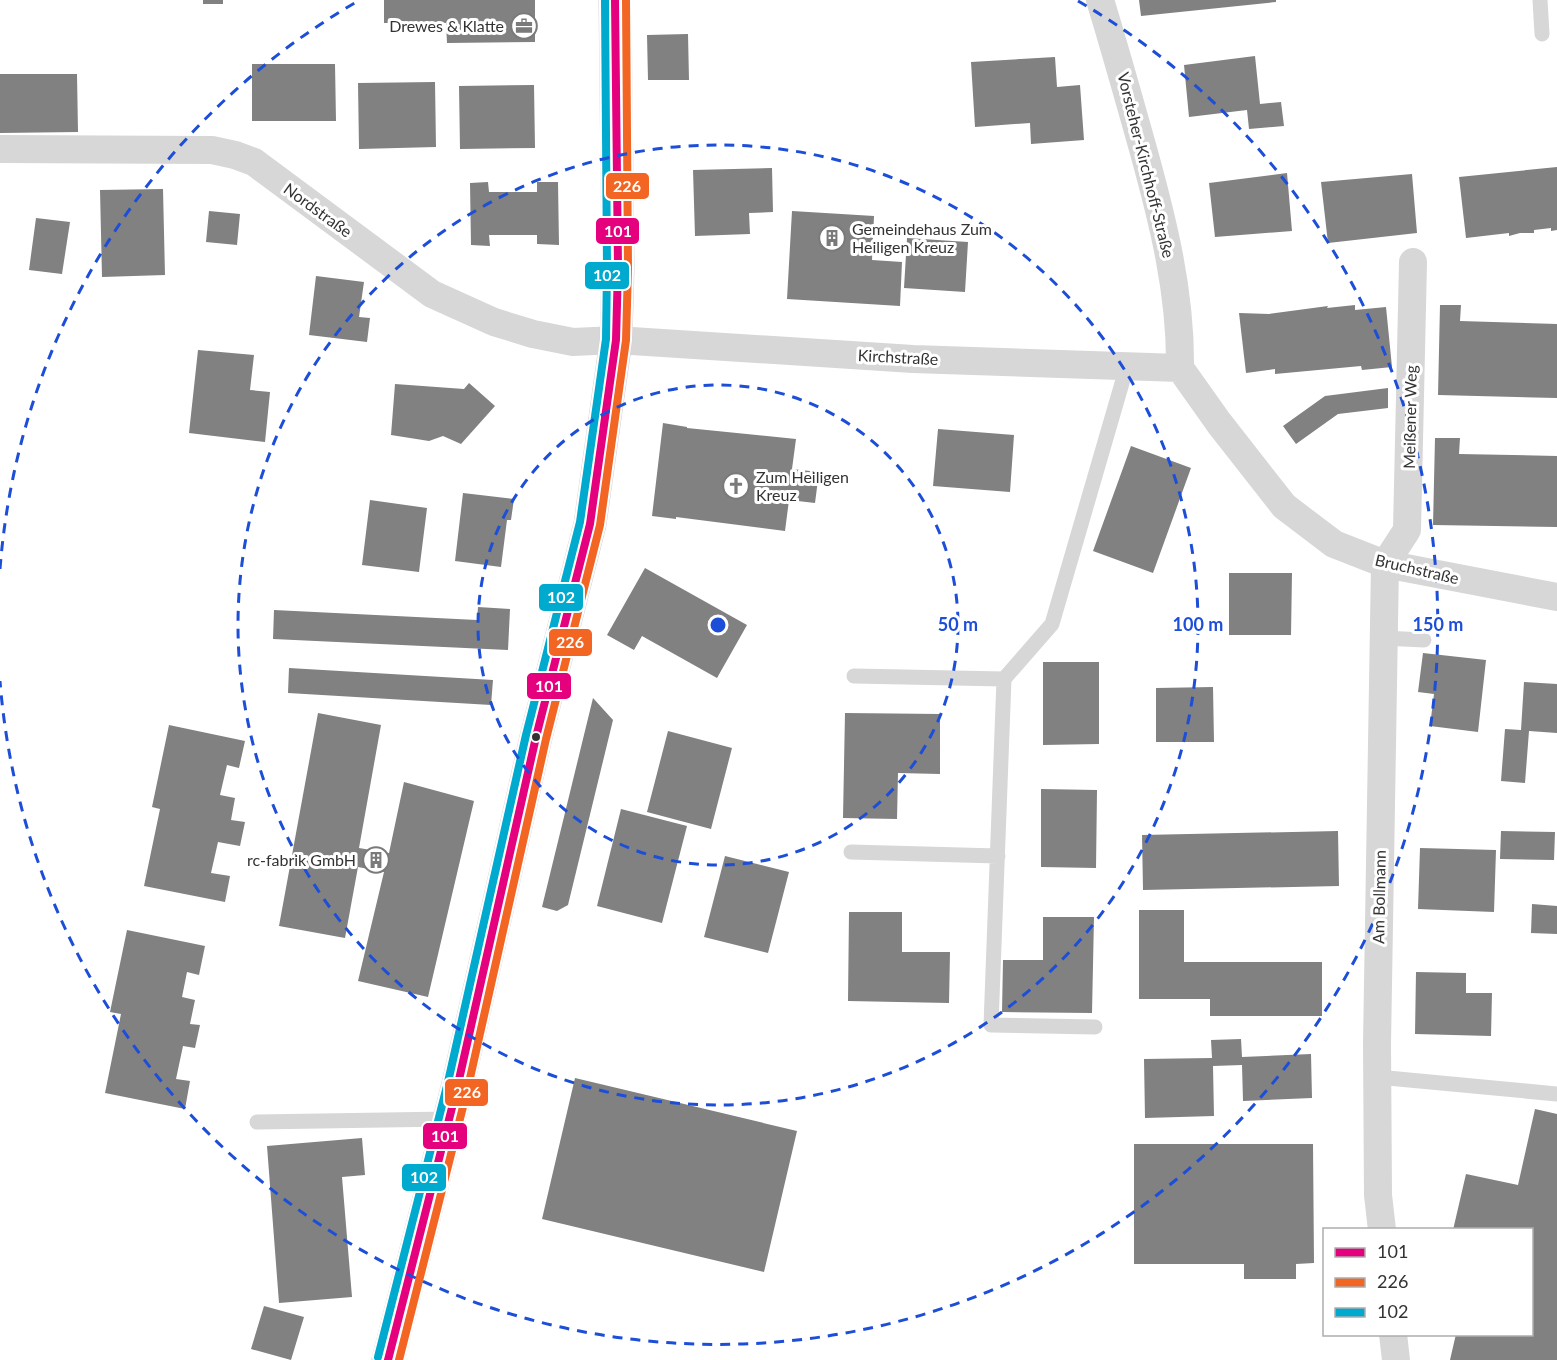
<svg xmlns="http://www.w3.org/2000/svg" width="1557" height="1360" viewBox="0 0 1557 1360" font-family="Lato,sans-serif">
	<rect width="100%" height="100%" fill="#fff"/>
	<!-- building -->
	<path fill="#818181" d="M203,0H223V4H203Z
		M384,0H535V42L447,43L446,23H384Z
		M1139,0H1276V2L1141,16Z
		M688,34L689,80H648L647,35Z
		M1255,56L1260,104L1281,102L1284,126L1249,129L1247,110L1189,117L1184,65Z
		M1055,57L1057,87L1080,85L1084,140L1031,144L1030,123L975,127L971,62Z
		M252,64H335L336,121H252Z
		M0,74H77L78,132L0,133Z
		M435,82L436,147L359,149L358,83Z
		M534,85L535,148L460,149L459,86Z
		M1557,167V230L1551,231V228L1534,230V233H1520L1509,236V233L1466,238L1459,177Z
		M772,168L773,212L749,213L750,234L695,236L693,170Z
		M1287,173L1292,231L1215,237L1209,183Z
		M1412,174L1417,233L1328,243L1321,182Z
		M488,182L489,192H537V182H558L559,245L537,244V235H489L490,246L471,245L470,183Z
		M163,189L165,275L102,277L100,190Z
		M209,211L240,214L237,245L206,242Z
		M792,211L874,216L872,260L902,262L900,306L787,299Z
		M36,218L70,222L62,274L29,270Z
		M907,238L968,242L965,292L904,288Z
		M316,276L364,282L359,317L370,318L367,342L309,335Z
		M1355,305V310L1386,307L1392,367L1362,370L1361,366L1275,374V369L1246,373L1239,313L1269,314L1328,306L1327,308Z
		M1440,305H1461L1460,321L1557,324V398L1438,395Z
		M198,350L254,355L250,390L270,392L265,442L189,433Z
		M469,383L495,406L461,444L443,436L429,441L391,435L395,384L464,389Z
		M1388,388V408L1338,414L1296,444L1283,426L1325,396Z
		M663,423L687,427V428L796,439L792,469L819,472L815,503L789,500L785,531L676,517V519L652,516Z
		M938,429L1014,435L1010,492L933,486Z
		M1435,438H1460L1459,454L1557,456V527L1433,525Z
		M1131,446L1191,468L1153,573L1093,551Z
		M463,493L514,499L511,520H507L501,567L455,561Z
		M370,500L427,508L419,572L362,565Z
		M645,568L747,625L717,678L642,636L634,650L607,635Z
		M1229,573H1292L1291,635H1229Z
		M478,607L510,609L508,650L273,639L274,610L477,620Z
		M1423,653L1486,660L1478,732L1430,726L1434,694L1418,692Z
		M1043,662H1099V744L1043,745Z
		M289,668L493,680L491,705L288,693Z
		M1524,682L1557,684V733L1529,731L1525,783L1501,781L1505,729L1521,730Z
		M1213,687L1214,742H1156V688Z
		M593,698L613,720L568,905L557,911L542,907Z
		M318,713L381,725L359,848L389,853L404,782L474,801L428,997L358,981L384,872L358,867L345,938L279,926Z
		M845,713L940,714V774L898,773L897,819L843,818Z
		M169,725L245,741L239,768L227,765L220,795L235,798L231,820L245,822L240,846L218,842L211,873L230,876L225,902L144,886L160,809L152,807Z
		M668,731L732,748L711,829L647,812Z
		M1041,789L1097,790L1096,868L1041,867Z
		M621,809L687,826L662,923L597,906Z
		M1338,831L1339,886L1143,890L1142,835Z
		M1501,831L1555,832L1554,860L1500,859Z
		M1420,848L1496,850L1494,912L1418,909Z
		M725,856L789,872L768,953L704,937Z
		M1532,904L1557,906V934L1531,933Z
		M1139,910H1184V962H1322V1016H1210V999H1139Z
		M849,912H902V952H950L949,1003L848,1001Z
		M1043,917H1094L1092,1013L1002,1012L1003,960H1043Z
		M127,930L205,946L199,975L187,972L182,997L195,1000L190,1024L200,1025L195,1048L183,1046L176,1079L190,1081L185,1109L105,1093L121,1014L110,1012Z
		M1416,972L1466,973V993H1492L1491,1036L1415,1034Z
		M1241,1039L1242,1057L1311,1054L1312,1098L1243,1101L1242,1065L1213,1066L1214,1116L1145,1118L1144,1059L1212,1058L1211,1040Z
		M575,1078L797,1131L764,1272L542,1219Z
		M1535,1109L1557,1114V1360H1450L1456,1334H1532V1230H1453L1466,1174L1518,1185Z
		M362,1138L365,1175L342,1177L352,1297L279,1303L267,1146Z
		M1134,1144H1313L1314,1263L1296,1264V1279H1244V1264H1134Z
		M264,1306L304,1317L291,1360L251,1349Z"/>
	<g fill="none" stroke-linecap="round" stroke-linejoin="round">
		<!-- lane -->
		<path stroke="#d7d7d7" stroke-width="15" d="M1540,0L1542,34
			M1383,638L1424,640
			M854,676L1004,679
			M851,852L998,856
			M1095,1027L991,1025L1004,679L1052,624L1127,366
			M1377,1077L1557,1094
			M257,1122L448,1119"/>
		<!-- street -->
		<path stroke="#d7d7d7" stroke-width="28" d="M1100,0C1115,49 1129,99 1143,149C1163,221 1181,293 1180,368
			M0,149L212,150L235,155L254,162L432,294L494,322L533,334L573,342L616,340L913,359L1180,368
			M1180,368L1219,423L1284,506L1334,544L1385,564L1557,597
			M1385,564L1407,530L1413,262
			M1382,1230L1378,1195L1377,1044L1385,564
			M1393,1334L1396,1360"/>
		<!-- secondary -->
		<path stroke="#d0d0d0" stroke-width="33" d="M388,1360L458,1084L536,737L590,524L616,340L618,268L615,0"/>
		<!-- bus-1 casing -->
		<g stroke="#fff" stroke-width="12">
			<path id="bus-1" d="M388,1360L458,1084L536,737L590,524L616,340L618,268L615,0"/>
		</g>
		<!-- bus-2 casing -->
		<g stroke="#fff" stroke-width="12">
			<path id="bus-2" d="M399,1360L468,1087L546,739L600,525L626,340L628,268L626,0"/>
		</g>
		<!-- bus-3 casing -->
		<g stroke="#fff" stroke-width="12">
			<path id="bus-3" d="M378,1357L448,1082L526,735L580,522L606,339L607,268L605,0"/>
		</g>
		<!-- bus-1 -->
		<use href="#bus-1" stroke="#e5007d" stroke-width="8"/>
		<!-- bus-2 -->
		<use href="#bus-2" stroke="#f26522" stroke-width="8"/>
		<!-- bus-3 -->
		<use href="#bus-3" stroke="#00a9ce" stroke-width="8"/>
	</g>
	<!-- distance rings -->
	<g fill="none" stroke="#1d4ed8" stroke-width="3" stroke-dasharray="10 8">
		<circle cx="718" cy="625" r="240"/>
		<circle cx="718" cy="625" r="480"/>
		<path d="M0 569A720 720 0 0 1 358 1M1078 1A720 720 0 1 1 0 681"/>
	</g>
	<!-- icons -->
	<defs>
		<g id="office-ring" transform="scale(1.35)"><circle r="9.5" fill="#fff" stroke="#7a7a7a" stroke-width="1.5"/><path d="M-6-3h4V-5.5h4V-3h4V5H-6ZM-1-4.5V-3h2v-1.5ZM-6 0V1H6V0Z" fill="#7a7a7a"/></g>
		<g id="building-ring" transform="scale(1.35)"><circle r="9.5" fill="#fff" stroke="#7a7a7a" stroke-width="1.5"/><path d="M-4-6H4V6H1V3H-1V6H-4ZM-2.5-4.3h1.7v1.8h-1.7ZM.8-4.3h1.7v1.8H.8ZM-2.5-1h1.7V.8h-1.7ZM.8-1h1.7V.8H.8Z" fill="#7a7a7a"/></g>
		<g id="church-ring" transform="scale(1.35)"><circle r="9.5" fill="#fff" stroke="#7a7a7a" stroke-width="1.5"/><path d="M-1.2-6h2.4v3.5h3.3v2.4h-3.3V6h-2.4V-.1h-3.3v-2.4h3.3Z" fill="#7a7a7a"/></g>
	</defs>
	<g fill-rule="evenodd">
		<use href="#office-ring" x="524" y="26"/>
		<use href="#building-ring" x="832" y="238"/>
		<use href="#church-ring" x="736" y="486"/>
		<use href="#building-ring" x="376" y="860"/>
	</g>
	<!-- markers -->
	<circle fill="#333" stroke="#fff" stroke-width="2" cx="536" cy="737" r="5"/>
	<g text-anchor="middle" stroke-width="6" stroke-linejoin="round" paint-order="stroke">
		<!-- poi labels -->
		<g font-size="16" fill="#333" stroke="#fff" text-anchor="end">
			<text x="504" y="32">Drewes &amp; Klatte</text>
			<text x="852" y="235" text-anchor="start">Gemeindehaus Zum<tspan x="852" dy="18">Heiligen Kreuz</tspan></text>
			<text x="756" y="483" text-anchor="start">Zum Heiligen<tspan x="756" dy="18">Kreuz</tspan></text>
			<text x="356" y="866">rc-fabrik GmbH</text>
		</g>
		<!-- street labels -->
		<g font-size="16" fill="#333" stroke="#fff">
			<text transform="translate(1146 165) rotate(76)" y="6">Vorsteher-Kirchhoff-Straße</text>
			<text transform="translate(318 210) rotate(36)" y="6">Nordstraße</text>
			<text transform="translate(898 357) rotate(3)" y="6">Kirchstraße</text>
			<text transform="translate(1410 417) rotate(-89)" y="6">Meißener Weg</text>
			<text transform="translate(1417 569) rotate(13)" y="6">Bruchstraße</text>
			<text transform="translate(1379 897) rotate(-89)" y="6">Am Bollmann</text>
		</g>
	</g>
	<circle cx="718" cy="625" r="9" fill="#1d4ed8" stroke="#fff" stroke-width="3"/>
	<g font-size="18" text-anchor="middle" font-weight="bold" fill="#1d4ed8" stroke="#fff" stroke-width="6" stroke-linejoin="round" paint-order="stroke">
		<text x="958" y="631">50 m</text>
		<text x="1198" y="631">100 m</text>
		<text x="1438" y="631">150 m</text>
	</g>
	<g stroke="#fff" stroke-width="2">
		<rect x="605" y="172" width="45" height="28" rx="6" fill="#f26522"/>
		<rect x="595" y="217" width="45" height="28" rx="6" fill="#e5007d"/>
		<rect x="584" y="261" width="46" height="29" rx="6" fill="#00a9ce"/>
		<rect x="538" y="583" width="46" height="29" rx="6" fill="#00a9ce"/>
		<rect x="548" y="628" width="45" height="29" rx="6" fill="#f26522"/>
		<rect x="526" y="672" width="46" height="28" rx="6" fill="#e5007d"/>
		<rect x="444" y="1078" width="45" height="29" rx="6" fill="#f26522"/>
		<rect x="422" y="1122" width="46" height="28" rx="6" fill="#e5007d"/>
		<rect x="401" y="1163" width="46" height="29" rx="6" fill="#00a9ce"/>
	</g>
	<g font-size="16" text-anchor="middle" font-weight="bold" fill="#fff">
		<text x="627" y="192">226</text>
		<text x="618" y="237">101</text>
		<text x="607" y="281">102</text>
		<text x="561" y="603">102</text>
		<text x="570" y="648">226</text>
		<text x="549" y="692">101</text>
		<text x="467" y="1098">226</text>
		<text x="445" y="1142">101</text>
		<text x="424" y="1183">102</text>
	</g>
	<!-- legend -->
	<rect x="1323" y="1228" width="210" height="108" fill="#ffffff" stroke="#adadad" stroke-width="1.5"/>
	<rect x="1335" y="1248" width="30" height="9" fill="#e5007d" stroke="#adadad" stroke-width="1.5"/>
	<text x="1377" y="1258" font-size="18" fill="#333333">101</text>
	<rect x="1335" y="1278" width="30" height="9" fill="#f26522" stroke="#adadad" stroke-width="1.5"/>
	<text x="1377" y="1288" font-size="18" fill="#333333">226</text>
	<rect x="1335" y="1308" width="30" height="9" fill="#00a9ce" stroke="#adadad" stroke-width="1.5"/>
	<text x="1377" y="1318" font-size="18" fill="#333333">102</text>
</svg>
